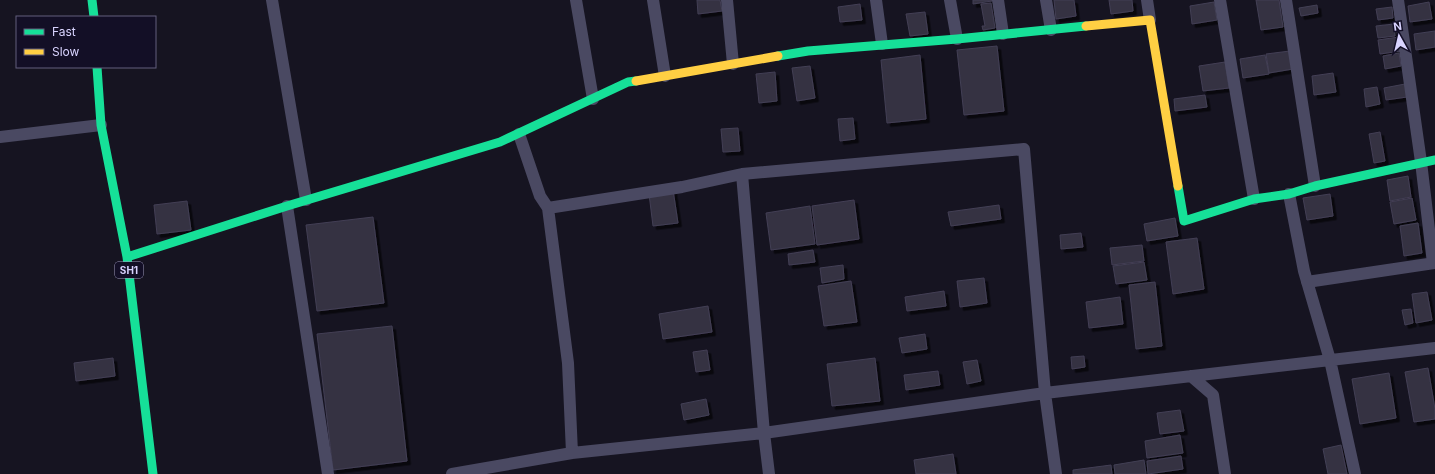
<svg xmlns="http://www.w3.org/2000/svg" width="1435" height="474" viewBox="0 0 1435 474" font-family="Inter,sans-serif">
	<defs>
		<filter id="shadow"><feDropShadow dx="3.5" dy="3.5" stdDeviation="0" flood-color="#0009"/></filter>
	</defs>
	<rect width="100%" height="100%" fill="#161421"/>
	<!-- building -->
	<path fill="#343243" stroke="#433f54" filter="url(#shadow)" d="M697,0H720L722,11L698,14Z
		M973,0H992V1L973,4Z
		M1054,0H1074L1076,16L1056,19Z
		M1109,0H1132L1133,11L1111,14Z
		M1256,0H1279L1283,27L1261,30Z
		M1214,2L1217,20L1192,24L1190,6Z
		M1429,2L1432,19L1410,22L1408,6Z
		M991,3L995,28L983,30L982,26H985L981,4Z
		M860,4L862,20L840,22L838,7Z
		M1317,5L1318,13L1301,16L1299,8Z
		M1392,7L1393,18L1378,20L1376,9Z
		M925,12L928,34L910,36L906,14Z
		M1394,24L1395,36L1378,38L1376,26Z
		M1435,31V47L1416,50L1414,34Z
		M1399,37L1401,51L1380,54L1378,40Z
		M997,46L1004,111L964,115L957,50Z
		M1290,51L1293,69L1269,73L1266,54Z
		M1399,53L1401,66L1385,69L1383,56Z
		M920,55L926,119L887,123L881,60Z
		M1265,55L1269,74L1243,78L1240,59Z
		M1225,62L1229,88L1203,91L1199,66Z
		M810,66L815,98L797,101L792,68Z
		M775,72L777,101L759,103L756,74Z
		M1333,73L1336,92L1314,95L1312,76Z
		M1405,84L1407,97L1386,100L1384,88Z
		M1377,87L1380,104L1366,107L1364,89Z
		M1205,95L1207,107L1175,111L1174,99Z
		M853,118L855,139L840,141L838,119Z
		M738,128L740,151L723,152L721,129Z
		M1380,132L1385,161L1374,163L1369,134Z
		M1408,176L1411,197L1390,201L1387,180Z
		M673,190L678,223L653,226L649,194Z
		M1330,194L1333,216L1307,220L1303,198Z
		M1412,198L1416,220L1394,224L1390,202Z
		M854,200L859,239L817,245L812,206Z
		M187,201L191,230L157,234L154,205Z
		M999,205L1001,219L951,226L948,212Z
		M810,206L815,244L771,250L766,213Z
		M373,217L384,303L317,311L306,225Z
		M1175,218L1178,236L1147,241L1144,224Z
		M1418,223L1422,253L1404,256L1400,226Z
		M1081,233L1083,247L1061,249L1060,235Z
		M1197,238L1204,289L1173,294L1166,242Z
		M1142,245L1144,261L1112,265L1110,248Z
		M813,250L815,262L789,265L788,254Z
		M1144,262L1147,280L1116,284L1113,266Z
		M843,265L844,279L822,283L820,268Z
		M984,278L987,303L960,307L957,281Z
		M851,281L857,322L824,326L818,286Z
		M1155,282L1162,346L1136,349L1129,285Z
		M944,291L946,306L907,311L905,297Z
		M1427,292L1432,320L1416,323L1412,294Z
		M1120,297L1123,324L1089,328L1086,302Z
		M708,306L712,332L663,339L659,314Z
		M1411,309L1413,323L1405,325L1402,310Z
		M392,326L407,461L333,470L317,334Z
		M925,334L927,349L902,353L899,338Z
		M707,350L710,370L696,372L693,352Z
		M1084,356L1085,367L1072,369L1071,357Z
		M113,358L115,376L76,381L74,363Z
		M875,358L880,401L832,406L827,364Z
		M977,360L981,381L967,384L963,362Z
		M1428,368L1435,409V419L1414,422L1405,372Z
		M938,371L940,385L906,390L904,375Z
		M1389,373L1396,418L1360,424L1352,379Z
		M706,399L709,415L684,420L681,404Z
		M1180,410L1184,431L1160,434L1157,413Z
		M1180,435L1183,453L1147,458L1145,441Z
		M1341,445L1347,474H1328L1323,449Z
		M953,454L956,474H916L914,460Z
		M1181,456L1183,469L1148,474L1147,461Z
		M1144,460L1146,474H1115L1114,465Z
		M1111,465L1112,474H1073V470Z"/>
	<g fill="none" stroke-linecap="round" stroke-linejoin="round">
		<!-- street -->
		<path stroke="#4a4962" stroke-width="12" d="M272,0L306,200
			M576,0L593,99
			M653,0L665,76
			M727,0L733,64
			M876,0L882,44
			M950,0L957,39
			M998,0L1003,34
			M1046,0L1051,30
			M1147,0L1150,20
			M1220,0L1254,199
			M1286,0L1315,186
			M1398,0L1421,162L1433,263
			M519,134L540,196L548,208L568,363L572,453
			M0,137L101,125
			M1289,194L1304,271L1330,360L1355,474
			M287,206L328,474
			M548,208L682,187L742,174
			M1307,282L1435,263
			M1191,376L1213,395L1225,474
			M452,474L572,453L764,433L1045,393L1056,474
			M769,474L764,433L742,174L1024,149L1045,393L1435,348"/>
		<!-- fast -->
		<path stroke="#16e098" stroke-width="9" d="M92,0L94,17
			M778,56L808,51L957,39L1086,26
			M97,67L101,125L127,257L153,474
			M1178,186L1184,221L1254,199L1289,194L1315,186L1435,160
			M127,257L287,206L500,142L628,82L636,81"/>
		<!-- slow -->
		<path stroke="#ffcf43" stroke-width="9" d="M1086,26L1150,20L1178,186
			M636,81L778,56"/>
	</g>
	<g text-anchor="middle" stroke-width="3.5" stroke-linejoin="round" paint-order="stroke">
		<!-- shield labels -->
		<rect fill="#130f26" stroke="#9e99be" stroke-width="1" x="115" y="262" width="28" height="16" rx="3"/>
		<g font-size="10" font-weight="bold" fill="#d9d4ff">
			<text x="129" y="274">SH1</text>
		</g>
	</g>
	<!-- legend -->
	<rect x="16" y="16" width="140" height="52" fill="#130f26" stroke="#625e7d"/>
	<rect x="24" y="29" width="20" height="6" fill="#16e098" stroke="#625e7d"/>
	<text x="52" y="36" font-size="12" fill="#d9d4ff">Fast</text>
	<rect x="24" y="49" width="20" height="6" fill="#ffcf43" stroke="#625e7d"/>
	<text x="52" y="56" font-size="12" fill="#d9d4ff">Slow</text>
	<!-- north arrow -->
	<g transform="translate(1399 36) rotate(352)" stroke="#130f26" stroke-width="3" paint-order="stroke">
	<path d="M0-3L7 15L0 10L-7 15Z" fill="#d9d4ff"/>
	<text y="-6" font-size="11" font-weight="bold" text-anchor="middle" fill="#d9d4ff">N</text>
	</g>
</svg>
